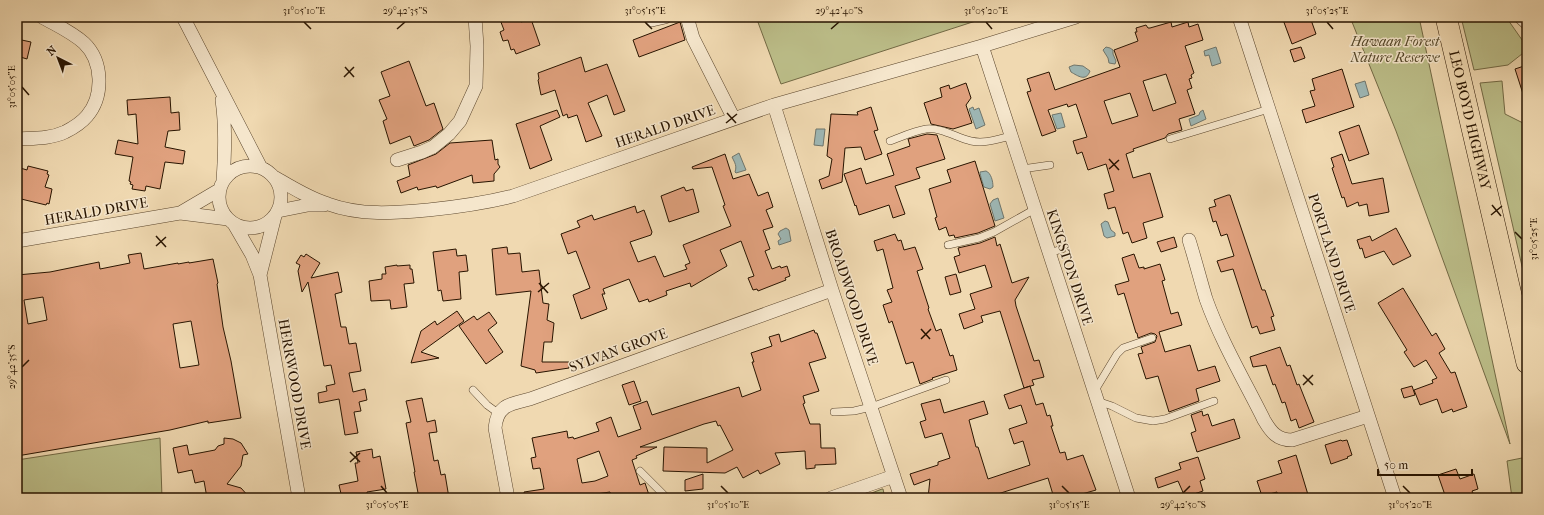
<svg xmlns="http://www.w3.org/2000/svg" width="1544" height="515" viewBox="0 0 1544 515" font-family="'IM FELL French Canon',serif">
	<rect width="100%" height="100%" fill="#f0d9b1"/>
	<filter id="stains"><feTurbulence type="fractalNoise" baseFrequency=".005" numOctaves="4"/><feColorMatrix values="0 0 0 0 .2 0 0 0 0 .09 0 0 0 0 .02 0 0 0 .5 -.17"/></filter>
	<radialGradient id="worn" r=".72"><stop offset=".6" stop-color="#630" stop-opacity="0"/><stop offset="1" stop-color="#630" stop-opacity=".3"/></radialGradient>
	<!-- green -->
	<path fill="#bcbe89" stroke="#726944" d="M756,17H988L781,84Z
		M1350,17H1419L1510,444L1396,131Z
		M1461,17H1506L1527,47V50L1508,65L1474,70Z
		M1502,81L1505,114L1527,125V173L1524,175L1527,182V288L1480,83Z
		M160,438L162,498H17V460Z
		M1527,457V498H1512L1507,461Z
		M883,489L885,498H859L882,489Z"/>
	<!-- water -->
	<path fill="#9eb8b6" stroke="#6f766d" d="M1106,47L1110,48L1113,50V54L1116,61L1115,64L1109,63L1108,58L1103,50Z
		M1216,47L1221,63L1212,66L1209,55L1205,56L1204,51Z
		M1074,65L1083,66L1090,71C1086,82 1078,76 1071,72L1069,67Z
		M1365,81L1369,95L1360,98L1355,84Z
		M973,107L974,110L979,108L985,125L976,129L969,109Z
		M1203,110L1206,119L1191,126L1189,119L1199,115L1200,112Z
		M1061,113L1065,127L1057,129L1052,115Z
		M816,129H825L823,146L814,145Z
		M739,153L746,170L736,173L735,172C737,166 735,163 732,157Z
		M986,171C991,173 993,181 993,187L990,189L984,187C983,184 980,175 980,172Z
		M998,198L1004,218L995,221L990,204L993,200Z
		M1105,221L1108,222L1111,230L1115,233V236L1107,238L1104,236L1101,224Z
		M786,228L789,230L791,241L779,245L778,241L781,239L778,234L780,231Z"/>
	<!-- building -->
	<path fill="#e0a17e" stroke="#281400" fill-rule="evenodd" d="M499,17H520L521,22L531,19L540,45L516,54L514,49L511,50L508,40L503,41L500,32L504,30Z
		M1282,17H1310L1316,34L1292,44Z
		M680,22L685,40L639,57L633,40Z
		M1171,22L1172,27L1188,22L1189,27L1198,24L1203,40L1185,46L1194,73L1191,75L1192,78L1189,79L1192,88L1187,90L1195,114L1179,119L1182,130L1168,134L1165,138L1133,149L1134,151L1126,154L1133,178L1150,173L1163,217L1143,223L1147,238L1132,243L1128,232L1123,234L1115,207L1108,209L1104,194L1114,191L1106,164L1088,170L1082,152L1077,154L1073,141L1087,137L1076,104L1068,107L1067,104L1048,110L1056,131L1042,136L1027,92L1031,91L1027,79L1049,72L1055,90L1120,67L1114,50L1138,41L1135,32H1137L1136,28L1146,25L1148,28H1150ZM1166,74L1176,103L1153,111L1143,81ZM1130,93L1138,116L1112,124L1104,101Z
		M17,39L31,42L27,59L17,56Z
		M1301,47L1305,58L1294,62L1290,50Z
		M581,57L585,72L607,64L625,111L614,115L607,95L588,103L602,136L586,142L577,115L568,118L567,114L563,116L555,90L541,95L538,80L539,79L538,73Z
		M409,61L426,106L434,103L443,129L429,140L414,146L410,136L390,144L383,121L387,119L379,100L390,96L381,72Z
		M1527,65V100H1525L1515,69Z
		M1342,69L1354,107L1306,123L1302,110L1315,106L1310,91L1315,90L1312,79Z
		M966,83L971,98L966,105L972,123L953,129L931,124L924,103L942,97L940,88L949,85L950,89Z
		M170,97L171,113L179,112L180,130L168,131L165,147L185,151L183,164L165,162L160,189L146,186L145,191L132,189L133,185L130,184L131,182L129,181L133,157L115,154L118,140L138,144L136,114L128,115L127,100Z
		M871,107L878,130L874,131L882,154L865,160L861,147L845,148L842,182L822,189L819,180L829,176L832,159L827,156L831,114L858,115L857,112Z
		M557,110L560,117L540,126L552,160L530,169L516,124Z
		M1359,125L1369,154L1349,161L1339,132Z
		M927,134L937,135L945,159L916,168L920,178L895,186L905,214L893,218L889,205L859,215L856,205L855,206L844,174L861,168L866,184L894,175L887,154L910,146L908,139Z
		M492,140L495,160L498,159V164L500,167L494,174V181L473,183L472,175L437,188L436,186L418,190L417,187L401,193L397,181L410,176L408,165L436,154L450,143Z
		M725,154L733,179L749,174L758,196L768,192L773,207L766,210L773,227L763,230L770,249L765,251L772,269L780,266L781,268L787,266L790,276L785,278L786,280L758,291L757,289L753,290L748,278L754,276L741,241L720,250L727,266L691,287L690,283L666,291L667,295L649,302L648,299L639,302L629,279L603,289L605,294H602L607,309L581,319L573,295L590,288L576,251L568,254L561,234L580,227L577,221L592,215L594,220L635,206L637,213L644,210L652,232L651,235L630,242L638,262L655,256L664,277L687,269L685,265L690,263L683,245L731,226L723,206L725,205L712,167L693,169L692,167Z
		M1342,154L1352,184L1383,178L1389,212L1369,216L1367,204L1359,206L1358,202L1347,207L1344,197L1342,198L1332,168L1334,167L1331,158Z
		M975,161L995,226L978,233L955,238L954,235L949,236L946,227L939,230L935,218L937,217L929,189L951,182L947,170Z
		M28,166L48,171L47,174L49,175L45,187L52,189L49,204L47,203L46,205L17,198V167L27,170Z
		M684,187L686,191L693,189L699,212L669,222L661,196Z
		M1228,195H1230L1262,290H1265L1274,316L1271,317L1275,330L1260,334L1257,326L1252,328L1233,269L1221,272L1217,261L1234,256L1227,234L1221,236L1216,221L1213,222L1209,208L1216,206L1214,200Z
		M1396,228L1411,256L1393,265L1384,251L1365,258L1362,248L1360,249L1357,240L1370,236L1372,241Z
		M895,234L898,241L901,240L904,250L915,247L923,269L917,271L929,308L928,309L936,331L941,329L950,356L953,355L957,370L932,378L933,379L920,384L913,362L906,364L892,321L889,323L883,305L892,302L887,290L893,288L883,249L877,251L874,241Z
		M995,237L997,246L1000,244L1012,283L1029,277L1015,300L1016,306L1034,361L1039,360L1044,377L1032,380L1034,385L1024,388L1000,311L981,316L983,322L964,329L959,314L975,309L970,294L992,287L985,265L959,273L954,257L960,255L958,248L980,243Z
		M1174,237L1177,247L1161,252L1157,242Z
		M507,247L508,254L520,253L522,272L539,270L543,303L549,304L547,320L554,323L552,342H544L542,362H569V368L536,373L535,370L521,366L531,291L496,295L492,249Z
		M456,249L457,256L466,255L468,271L459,272L461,299L443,301L441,290L438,291L433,252Z
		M141,253L144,269L178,263V264L189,262V263L213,259L218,283L217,284L223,327L231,361L241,418L208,423V421L170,430L17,456V275L50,272L99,262L100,269L130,263L128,255ZM43,297L47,320L28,324L24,300ZM191,321L199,365L180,368L173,324Z
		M306,254L320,263L311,278L338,272L342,292L335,294L341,327H346L349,344L356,343L361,371L349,373L353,392L365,389L367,400L359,402L361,411L354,412L358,433L345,435L339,399L319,403L318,393L327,391L326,386L335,384L331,365L324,366L308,282L302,292L298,271L300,265L296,263L301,255L304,257Z
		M1134,254L1139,268L1144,267V269L1160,264L1165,280L1162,281L1171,314L1178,312L1182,325L1159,332L1165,352L1190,345L1198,371L1215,366L1220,381L1196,389L1199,401L1169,412L1158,376L1146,379L1138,354L1143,353L1141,347L1155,342L1157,336L1155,334L1151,333L1138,338L1137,333H1136L1124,293L1118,295L1115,285L1129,281L1122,258Z
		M397,265V266L410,265V269H412L414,283L404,284L407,307L391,309L390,300L371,301L369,281L382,279V274H386L385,267Z
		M956,274L961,292L950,295L945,277Z
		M1403,288L1432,336L1436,333L1445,349L1439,353L1451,373L1455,372L1467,407L1453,412L1452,409L1442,413L1437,399L1420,405L1414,390L1433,383L1432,380L1437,378L1426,360L1414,367L1404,352L1407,350L1378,303Z
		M457,311L464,321L421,352L439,358L411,363L421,331L435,321L437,325Z
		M489,312L497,323L488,330L503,352L486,364L459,326L474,316L477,320Z
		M814,330L815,333H817L826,358L809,363L819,391L803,396L805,403L803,404L810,424H820L821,448H835L836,464L815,465V468L806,469L805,451L775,453L780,464L760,474L758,470L743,478L737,467L725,473L663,471L664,447L707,448V463L733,450L720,425L718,426L716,421L704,424L640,447H657L636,456L637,458L632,460L640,485L645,483L650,498H623V495L612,498L610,492L589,495L590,498H525L524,492L544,489L540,468L533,469L531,458L536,457L532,438L567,431L568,438L573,437L574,439L599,431L596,423L611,417L618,437L641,429L633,406L647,401L652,415L739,387L742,397L761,390L752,362H754L751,353L772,346L769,337L779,334L781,342ZM599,451L608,476L595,481L582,483L577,459Z
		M1280,347L1287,366L1290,365L1297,385L1299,384L1314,422L1299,428L1296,419L1291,421L1285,402L1282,403L1275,384L1273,385L1266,365L1253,367L1250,357Z
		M634,381L641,401L629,405L622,385Z
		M1030,386L1036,405L1043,403L1047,416L1050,415L1053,426H1051L1060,453L1065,452L1067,460L1083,455L1096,490L1082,494L1084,498H1054L1048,478L985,498H928L930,479L914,485L910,474L938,465V462L950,458L942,433L925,438L920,422L926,420L921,404L940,399L944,413L984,401L988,414L969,420L976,447H978L988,479L1030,465L1023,441L1014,444L1009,429L1027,423L1021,405L1009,409L1004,395Z
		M1412,386L1415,395L1404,398L1401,389Z
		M422,398L427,422L435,420L437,432L429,433L434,461L438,460L441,475L445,474L449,498H419L414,472H415L406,423L411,422L406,401Z
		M1202,411L1203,416L1208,414L1212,426L1234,419L1240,438L1197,452L1191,433L1196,431L1191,415Z
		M224,438L233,439L241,443L248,454L243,455L241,466L227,484L241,488L250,498H207L204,481L195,483L192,470L178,473L173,448L187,445L189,455L215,450L218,446L224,444Z
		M1341,440L1342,441L1347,440L1352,455L1347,457L1348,458L1331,464L1325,445Z
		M372,449L373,458L380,456L386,489L367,492V494L361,495V497L342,498L339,485L358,481L355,463H358L356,452Z
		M1296,455L1309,498H1278L1277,492L1262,496L1257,481L1282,473L1278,461Z
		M1198,457L1205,479L1200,481L1203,491L1185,497L1178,481L1158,488L1155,478L1181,469L1179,463Z
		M1456,469L1460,479L1474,474L1478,489L1472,491L1473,493L1469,494L1470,498H1446L1438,475Z
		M703,474V489L685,491V480Z"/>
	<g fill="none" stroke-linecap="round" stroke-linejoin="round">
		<!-- service casing -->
		<g stroke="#5a452c" stroke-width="8">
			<path id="service" d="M1516,17L1527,27
				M1170,139L1269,109
				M890,141C901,137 914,131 926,129C941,127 957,138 971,141C985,144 998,139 1011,136
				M1022,169L1050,165
				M948,245L979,238L994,232L1035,209
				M1049,253L1062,249
				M473,390L487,405L498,413
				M1094,392L1117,354L1123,348L1152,338
				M1097,401L1112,406L1136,418L1153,421L1165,419L1214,401
				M834,412L854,411L871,407L946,380
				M640,471L667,498"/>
		</g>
		<!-- minor casing -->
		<g stroke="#5a452c" stroke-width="14">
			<path id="minor" d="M183,17L260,166
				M651,17L652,20L665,17
				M687,17L693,38L734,119
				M1239,17L1395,498
				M982,46L1129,498
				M222,100C226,127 225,153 223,180
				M774,105L832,290L901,498
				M17,139C33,138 50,139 65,132C73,128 82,122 87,116C104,96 103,61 84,43C72,32 56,25 42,17
				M397,160L422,152L433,147L449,134L460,121L476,86L477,46L475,17
				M219 197a31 31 0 1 1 62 0a31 31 0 1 1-62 0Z
				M276,178C293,188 309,198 328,204C361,216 394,213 428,210C457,207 485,203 513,196L774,105L982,46L1076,17
				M278,211L308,205H324
				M180,213L219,190
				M234,224L252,255L260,275L299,498
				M1189,240C1195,259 1200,279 1206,299C1221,341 1244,380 1264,420C1271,432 1277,440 1292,440L1368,416
				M17,241L180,213L228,219
				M260,275L275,216
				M508,498L495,428C497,405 510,404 530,399L832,290
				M831,498L894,476"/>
		</g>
		<!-- primary casing -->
		<g stroke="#281400" stroke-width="22">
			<g id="primary">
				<path id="s1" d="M1446,17L1527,363"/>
			</g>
		</g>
		<!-- service -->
		<use href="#service" stroke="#f5e6cc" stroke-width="7"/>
		<!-- minor -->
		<use href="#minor" stroke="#f5e6cc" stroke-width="13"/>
		<!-- primary -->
		<use href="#primary" stroke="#f0d9b1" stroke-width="21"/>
	</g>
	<!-- ticks -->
	<path fill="none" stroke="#281400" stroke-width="1.5" d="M304,22L311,29M645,22L652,29M986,22L992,29M1327,22L1333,29M397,29L405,22M831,29L839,22M345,67L354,77M344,77L354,67M22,87L29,95M727,113L736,123M726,123L737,114M1109,159L1119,170M1109,169L1119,160M1492,205L1501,216M1491,215L1502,206M1515,232L1522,239M156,236L166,247M156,246L166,237M539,283L548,293M538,292L549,283M921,329L930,339M921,339L931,329M22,367L29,360M1303,375L1313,385M1303,385L1313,375M350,452L360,462M350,462L360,453M381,486L387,493M721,486L728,493M1062,486L1069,493M1403,486L1410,493M1183,493L1190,486"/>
	<g text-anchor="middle" stroke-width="3" stroke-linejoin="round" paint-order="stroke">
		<!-- park labels -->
		<g font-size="14" font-style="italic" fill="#544729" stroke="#f5e6cc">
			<text x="1395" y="46">Hawaan Forest<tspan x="1395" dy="16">Nature Reserve</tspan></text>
		</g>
		<!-- street labels -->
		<g font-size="14" fill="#281400" stroke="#f5e6cc">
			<text dy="5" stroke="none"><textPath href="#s1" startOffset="106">LEO BOYD HIGHWAY</textPath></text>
			<text transform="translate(665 126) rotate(-19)" y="5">HERALD DRIVE</text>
			<text transform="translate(96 211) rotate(-10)" y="5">HERALD DRIVE</text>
			<text transform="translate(1332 253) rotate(72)" y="5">PORTLAND DRIVE</text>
			<text transform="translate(1070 267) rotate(72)" y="5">KINGSTON DRIVE</text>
			<text transform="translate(852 297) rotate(72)" y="5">BROADWOOD DRIVE</text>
			<text transform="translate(618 350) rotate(-20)" y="5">SYLVAN GROVE</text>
			<text transform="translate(295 384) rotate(80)" y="5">HERRWOOD DRIVE</text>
		</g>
	</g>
	<!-- margin -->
	<rect width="1544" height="515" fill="none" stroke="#f0d9b1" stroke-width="44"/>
	<!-- north arrow -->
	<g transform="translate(58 58) rotate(318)" stroke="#f5e6cc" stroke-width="3" paint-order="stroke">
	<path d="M0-3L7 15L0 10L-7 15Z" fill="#281400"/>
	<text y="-6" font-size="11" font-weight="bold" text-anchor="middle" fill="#281400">N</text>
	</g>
	<!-- scale -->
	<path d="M1378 469v6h94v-6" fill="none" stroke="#281400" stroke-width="2"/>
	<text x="1384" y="469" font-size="12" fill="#281400" stroke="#f5e6cc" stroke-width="3" paint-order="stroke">50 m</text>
	<rect x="22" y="22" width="1500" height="471" fill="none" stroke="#281400" stroke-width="1.5"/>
	<g font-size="10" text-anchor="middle" fill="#281400">
		<text x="304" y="14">31°05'10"E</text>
		<text x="405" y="14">29°42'35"S</text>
		<text x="645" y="14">31°05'15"E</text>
		<text x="839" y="14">29°42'40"S</text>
		<text x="986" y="14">31°05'20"E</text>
		<text x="1327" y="14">31°05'25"E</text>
		<text transform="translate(11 87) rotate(-90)" y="4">31°05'05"E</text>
		<text transform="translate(1533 239) rotate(-90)" y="4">31°05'25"E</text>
		<text transform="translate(11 367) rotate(-90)" y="4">29°42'35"S</text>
		<text x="387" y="508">31°05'05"E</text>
		<text x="728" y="508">31°05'10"E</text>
		<text x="1069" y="508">31°05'15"E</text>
		<text x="1183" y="508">29°42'50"S</text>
		<text x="1410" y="508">31°05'20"E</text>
	</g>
	<rect width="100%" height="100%" filter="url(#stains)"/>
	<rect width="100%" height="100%" fill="url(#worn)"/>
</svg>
